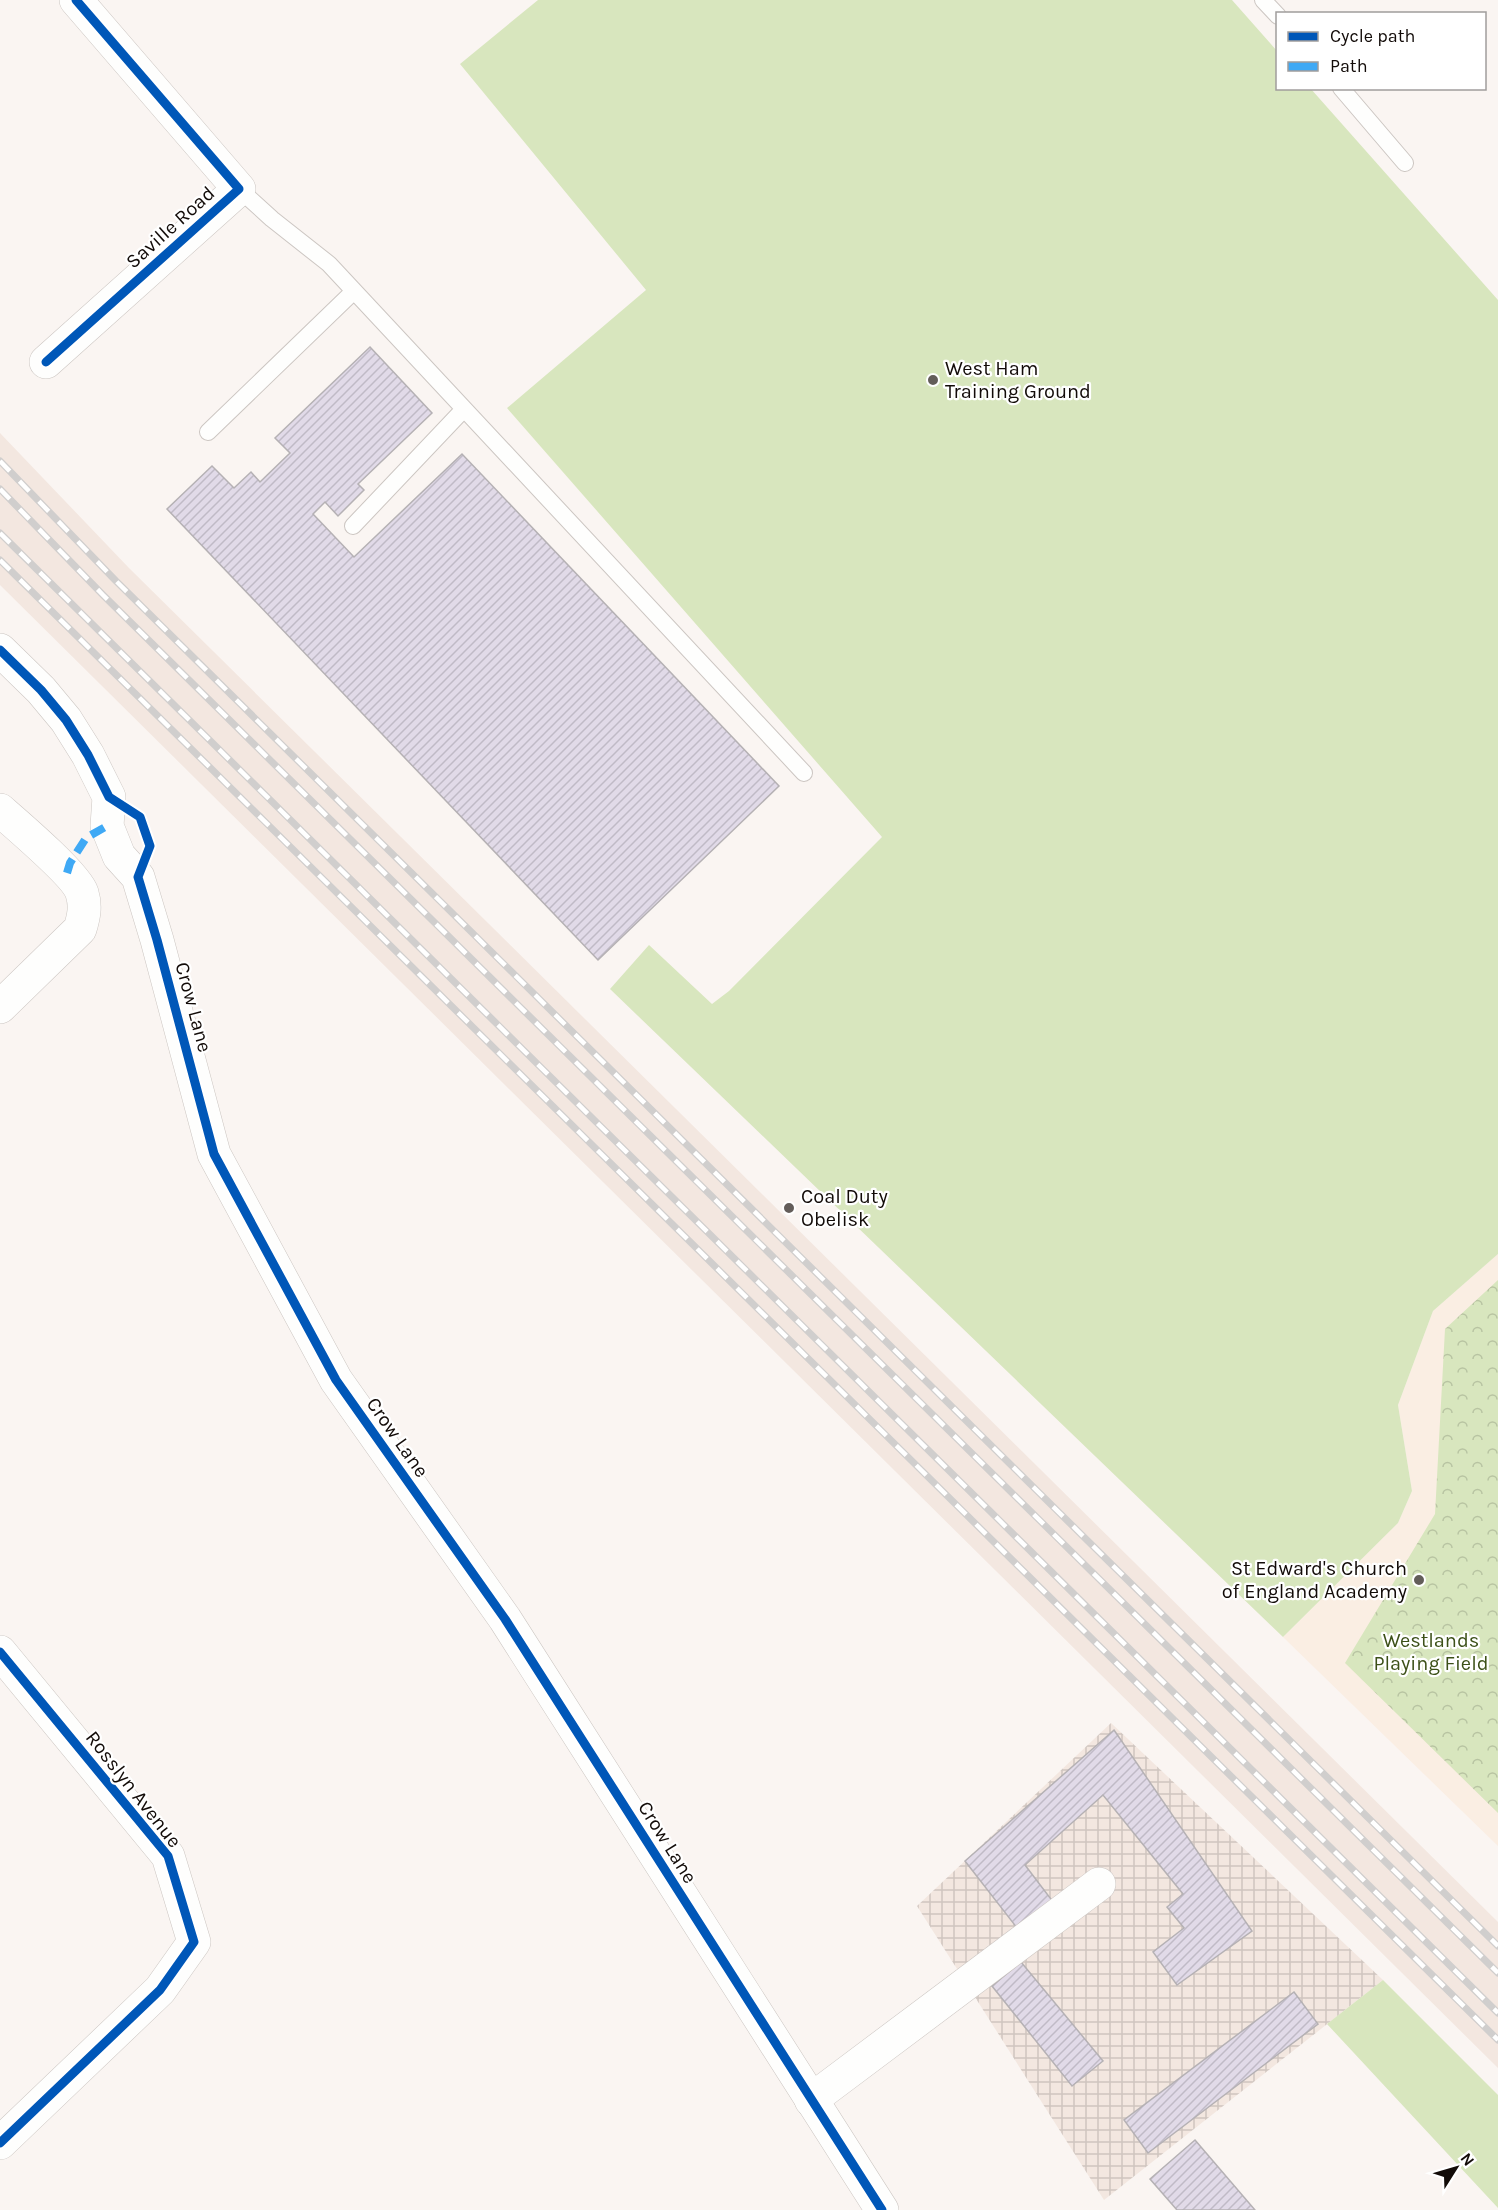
<svg xmlns="http://www.w3.org/2000/svg" width="1498" height="2210" viewBox="0 0 1498 2210" font-family="Karla,sans-serif">
	<defs>
		<pattern id="industrial-grid" width="8" height="8" patternUnits="userSpaceOnUse" patternTransform="scale(1.5)"><rect width="8" height="8" fill="#f3e7e0"/><path d="M0 4h8M4 0v8" fill="none" stroke="#cfc5bf"/></pattern>
		<pattern id="park-crowns" width="20" height="18" patternUnits="userSpaceOnUse" patternTransform="scale(1.5)"><rect width="20" height="18" fill="#d8e6be"/><path d="M2 6a3 3 0 1 1 6 0M12 15a3 3 0 1 1 6 0" fill="none" stroke="#b8c4a2"/></pattern>
		<pattern id="building-hatch" width="6" height="6" patternUnits="userSpaceOnUse" patternTransform="scale(1.5)"><rect width="6" height="6" fill="#e1dae8"/><path d="M-1 1l2-2M0 6l6-6M5 7l2-2" fill="none" stroke="#c0bac6"/></pattern>
	</defs>
	<rect width="100%" height="100%" fill="#faf5f2"/>
	<!-- industrial -->
	<path fill="url(#industrial-grid)" d="M1111,1723L1383,1980L1104,2200L917,1906Z"/>
	<!-- education -->
	<path fill="#faeee3" d="M1498,1254V1846L1283,1637L1398,1523L1412,1491L1398,1405L1433,1311Z"/>
	<!-- built -->
	<path fill="#f3e7e0" d="M0,433L129,568L1498,1922V2068L0,585Z"/>
	<!-- grass -->
	<path fill="#d8e6be" d="M538,0H1232L1277,51L1278,88L1311,89L1498,300V1254L1433,1311L1398,1405L1412,1491L1398,1523L1283,1637L610,989L649,945L712,1004L729,991L882,837L507,408L646,290L460,64Z
		M1383,1980L1498,2095V2208L1327,2024Z"/>
	<!-- park -->
	<path fill="url(#park-crowns)" d="M1498,1280V1813L1345,1663L1435,1514L1445,1329Z"/>
	<!-- building -->
	<path fill="url(#building-hatch)" stroke="#b5b1b4" stroke-width="1.5" d="M370,347L432,413L358,484L364,490L338,516L325,502L313,514L354,557L462,454L779,786L598,960L167,509L212,466L234,488L251,472L260,482L290,453L275,438Z
		M1114,1730L1252,1931L1177,1985L1153,1952L1184,1928L1167,1907L1183,1894L1103,1795L1025,1865L1057,1907L1021,1933L965,1861Z
		M1021,1962L1103,2061L1072,2086L992,1986Z
		M1294,1992L1318,2024L1148,2153L1124,2120Z
		M1195,2140L1255,2210H1177L1150,2179Z"/>
	<g fill="none" stroke-linecap="round" stroke-linejoin="round">
		<!-- service casing -->
		<g stroke="#ccc6c2" stroke-width="18">
			<path id="service" d="M1263,0L1278,16
				M1341,88L1405,163
				M239,189L272,219L329,264L804,773
				M208,432L354,291
				M353,526L464,409"/>
		</g>
		<!-- minor casing -->
		<g stroke="#ccc6c2" stroke-width="34">
			<path id="minor" d="M46,362L239,189L76,0
				M0,810C16,824 77,876 82,893C86,906 84,916 80,929L0,1007
				M0,1652L168,1856L194,1942L160,1990L0,2143
				M811,2100L1099,1884"/>
		</g>
		<!-- tertiary casing -->
		<g stroke="#ccc6c2" stroke-width="34">
			<path id="tertiary" d="M0,650L41,690L66,720L88,755L109,797L107,826L119,856L138,877L157,940L214,1154L336,1380L505,1619L882,2210"/>
		</g>
		<!-- service -->
		<use href="#service" stroke="#fefefd" stroke-width="16"/>
		<!-- minor -->
		<use href="#minor" stroke="#fefefd" stroke-width="33"/>
		<!-- tertiary -->
		<use href="#tertiary" stroke="#fefefd" stroke-width="33"/>
		<!-- rail casing -->
		<g stroke="#d0cecd" stroke-width="7">
			<path id="rail" d="M0,461L116,581L1498,1946
				M0,489L103,595L1498,1973
				M0,533L1498,2013
				M0,560L1498,2040"/>
		</g>
		<!-- rail -->
		<use href="#rail" stroke="#fff" stroke-width="4.5" stroke-dasharray="14" stroke-linecap="butt"/>
		<!-- quiet -->
		<path stroke="#3fa9f5" stroke-width="8" stroke-dasharray="15 8" stroke-linecap="butt" d="M67,873L70,863L86,838L107,826"/>
		<!-- cycleway casing -->
		<g stroke="#fff" stroke-width="13">
			<path id="cycleway" d="M46,362L239,189L76,0
				M0,650L41,690L66,720L88,755L109,797L140,817L150,846L138,877L157,940L214,1154L336,1380L505,1619L882,2210
				M0,1652L168,1856L194,1942L160,1990L0,2143"/>
		</g>
		<!-- cycleway -->
		<use href="#cycleway" stroke="#0057b8" stroke-width="9"/>
	</g>
	<!-- markers -->
	<g fill="#635d5a" stroke="#fff" stroke-width="2">
		<circle cx="933" cy="380" r="6"/>
		<circle cx="789" cy="1208" r="6"/>
		<circle cx="1419" cy="1580" r="6"/>
	</g>
	<g text-anchor="middle" stroke-width="4.5" stroke-linejoin="round" paint-order="stroke">
		<!-- street labels -->
		<g font-size="20" fill="#120b08" stroke="#fff">
			<text transform="translate(170 227) rotate(-42)" y="7">Saville Road</text>
			<text transform="translate(194 1007) rotate(75)" y="7">Crow Lane</text>
			<text transform="translate(398 1437) rotate(55)" y="7">Crow Lane</text>
			<text transform="translate(134 1789) rotate(52)" y="7">Rosslyn Avenue</text>
			<text transform="translate(668 1842) rotate(58)" y="7">Crow Lane</text>
		</g>
		<!-- poi labels -->
		<g font-size="20" fill="#120b08" stroke="#fff" text-anchor="start">
			<text x="945" y="375">West Ham<tspan x="945" dy="23">Training Ground</tspan></text>
			<text x="801" y="1203">Coal Duty<tspan x="801" dy="23">Obelisk</tspan></text>
			<text x="1407" y="1575" text-anchor="end">St Edward's Church<tspan x="1407" dy="23">of England Academy</tspan></text>
		</g>
		<!-- park labels -->
		<g font-size="20" fill="#3c5018" stroke="#fff">
			<text x="1431" y="1647">Westlands<tspan x="1431" dy="23">Playing Field</tspan></text>
		</g>
	</g>
	<!-- legend -->
	<rect x="1276" y="12" width="210" height="78" fill="#ffffff" stroke="#a09d9c" stroke-width="1.5"/>
	<rect x="1288" y="32" width="30" height="9" fill="#0057b8" stroke="#a09d9c" stroke-width="1.5"/>
	<text x="1330" y="42" font-size="18" fill="#120b08">Cycle path</text>
	<rect x="1288" y="62" width="30" height="9" fill="#3fa9f5" stroke="#a09d9c" stroke-width="1.5"/>
	<text x="1330" y="72" font-size="18" fill="#120b08">Path</text>
	<!-- north arrow -->
	<g transform="translate(1456 2168) rotate(53)" stroke="#ffffff" stroke-width="4.5" paint-order="stroke">
	<path d="M0-4.5L10 22L0 15L-10 22Z" fill="#120b08"/>
	<text y="-9" font-size="16" font-weight="bold" text-anchor="middle" fill="#120b08">N</text>
	</g>
</svg>
